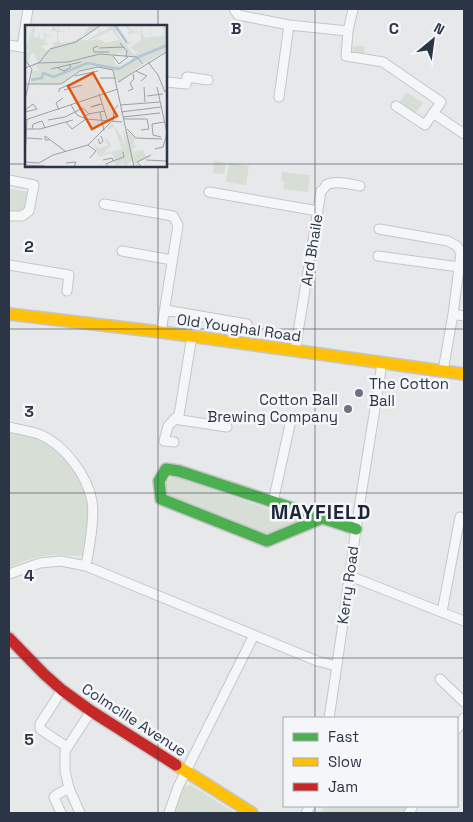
<svg xmlns="http://www.w3.org/2000/svg" width="473" height="822" viewBox="0 0 473 822" font-family="'Space Grotesk',sans-serif">
	<rect width="100%" height="100%" fill="#e6e8ea"/>
	<!-- green -->
	<path fill="#d6ded6" d="M353,46H364L365,56L352,53Z
		M406,93H408L423,103L415,114L399,103Z
		M214,161L226,163L224,174L213,173Z
		M229,163L249,166L246,185L226,182Z
		M282,172L310,175L308,192L283,189L284,182L281,180Z
		M10,189L29,192L26,208L20,212L9,213V197Z
		M9,431L38,437L66,457L82,484L89,508L83,555C72,557 62,554 51,555C38,556 19,562 9,568Z
		M174,476L302,521L266,538L168,497L163,491L166,481Z
		M191,785L235,813H173L184,787Z
		M324,806H408L404,813H319L322,811Z"/>
	<g fill="none" stroke-linecap="round" stroke-linejoin="round">
		<!-- street casing -->
		<g stroke="#c4c6c8" stroke-width="11">
			<path id="street" d="M234,9L238,15L289,25
				M353,9L348,31L346,56L383,62L441,102L425,125L396,106
				M9,45L26,48
				M22,47L28,9
				M166,82L186,84L187,77L208,80
				M279,97L289,25L348,31
				M433,113L464,134
				M9,180L34,185L29,211L22,216H9
				M209,192L318,211
				M104,204L173,216L178,225L161,332
				M379,229L448,241L457,246L461,253L453,314L443,371
				M122,251L172,260
				M378,256L459,267
				M9,265L69,275L67,291
				M165,310L247,324
				M453,314L464,316
				M295,351L321,191C322,191 326,186 326,185C334,180 351,184 360,186
				M174,419L227,427
				M9,427C18,429 29,431 39,434C64,444 87,475 92,501C95,519 89,548 86,566
				M174,442L164,441L168,426L179,415L192,336
				M273,502L291,420
				M9,574L40,563L61,561L86,566L317,661L337,666
				M350,576L464,621
				M442,612L460,517
				M440,679L464,702
				M62,690L40,724V729L67,747
				M329,718C339,655 347,592 356,529C364,473 374,418 382,363
				M457,729L464,718
				M61,813L54,797L56,795L69,788
				M80,813L69,788L65,771V751L91,711
				M169,813L178,787L254,635
				M306,813L310,806
				M409,813L413,806"/>
		</g>
		<!-- fast casing -->
		<g stroke="#c4c6c8" stroke-width="14">
			<path id="fast" d="M320,519L267,541L161,499L159,481L166,469L179,471L356,529"/>
		</g>
		<!-- slow casing -->
		<g stroke="#c4c6c8" stroke-width="14">
			<path id="slow" d="M9,314L161,332L464,374
				M176,765L252,813"/>
		</g>
		<!-- jam casing -->
		<g stroke="#c4c6c8" stroke-width="14">
			<path id="jam" d="M9,638L44,674L62,690L91,711L176,765"/>
		</g>
		<!-- street -->
		<use href="#street" stroke="#f5f6f7" stroke-width="9"/>
		<!-- fast -->
		<use href="#fast" stroke="#4caf50" stroke-width="11"/>
		<!-- slow -->
		<use href="#slow" stroke="#ffc107" stroke-width="11"/>
		<!-- jam -->
		<use href="#jam" stroke="#c62828" stroke-width="11"/>
	</g>
	<!-- grid -->
	<path fill="none" stroke="#2b3545" stroke-width="1" stroke-opacity="0.55" d="M158,9V26M315,9V718M9,164H26M166,164H464M158,166V813M9,329H464M9,493H464M9,658H464M315,806V813"/>
	<!-- markers -->
	<g fill="#6c747f" stroke="#f4f6f9" stroke-width="2">
		<circle cx="359" cy="393" r="5"/>
		<circle cx="348" cy="409" r="5"/>
	</g>
	<g text-anchor="middle" stroke-width="5" stroke-linejoin="round" paint-order="stroke">
		<!-- street labels -->
		<g font-size="15" fill="#2b3545" stroke="#f4f6f9">
			<text transform="translate(312 250) rotate(-81)" y="5">Ard Bhaile</text>
			<text transform="translate(239 328) rotate(8)" y="5">Old Youghal Road</text>
			<text transform="translate(348 585) rotate(-82)" y="5">Kerry Road</text>
			<text transform="translate(134 720) rotate(33)" y="5">Colmcille Avenue</text>
		</g>
		<!-- poi labels -->
		<g font-size="15" fill="#2b3545" stroke="#f4f6f9" text-anchor="start">
			<text x="369" y="389">The Cotton<tspan x="369" dy="17">Ball</tspan></text>
			<text x="338" y="405" text-anchor="end">Cotton Ball<tspan x="338" dy="17">Brewing Company</tspan></text>
		</g>
		<!-- district labels -->
		<g font-size="20" font-weight="bold" letter-spacing="1" fill="#1d2636" stroke="#f4f6f9">
			<text x="321" y="519">MAYFIELD</text>
		</g>
	</g>
	<!-- overview -->
	<g transform="translate(25 25)">
		<rect width="142" height="142" fill="#e6e8ea"/>
		<path d="M9,0L10,5L8,11L13,13L15,7V14H19L20,0V8L25,12L28,0L32,6L33,0L35,6H43V0H52L44,1V6L33,7L34,18L46,17L57,11L53,0L57,10L56,14L61,16L74,8L73,3L58,10L65,0H77L73,2L75,7L83,4V0H94L91,7L100,20L106,15L103,8L105,5L115,7L104,9L106,15L105,17L108,18L101,20L109,30L117,24L113,27L105,23L116,15V2L104,5L101,1L97,2L102,0L105,4L123,0L116,2L119,13L127,12L124,0L128,12L140,10L137,0H140L142,26L119,38L115,35L117,39L94,59L89,46L77,42L53,46L38,59H6L7,46L14,45L11,41L7,42V40L13,37L8,27L4,35L7,37L3,36L6,41L3,42L0,39L3,40L0,36H3L0,34V27L2,28L3,24L0,26V23ZM26,5L32,7V17L25,18L30,19L22,26L16,21L24,19L20,17L21,10L26,13ZM87,5L94,15L81,18L73,14L63,16ZM100,26V31H106L105,27L106,32L114,33H107L105,38L96,42L90,39L88,30L80,29H88L91,31L93,27L98,31ZM87,98L97,112L100,124L98,104L102,115L100,105L112,114L109,116L111,123H107L110,132V126L119,125L120,130L125,132L111,138L115,140L112,142L107,136L100,141L99,138L91,141L87,128L74,132L68,117L73,123L79,122L83,120L80,115L83,114L86,121L77,129L97,124L89,102L82,105L87,98H90Z" fill="#d6ded6" fill-rule="evenodd"/>
		<path fill="none" stroke="#b4c5d5" stroke-width="2.5" d="M90,0L102,18M113,32L143,20M6,55L17,53L18,48L29,52L62,38L94,44L112,33"/>
		<path fill="none" stroke="#9ba0a8" stroke-width="1" d="M95,18L102,26L101,32M73,21L68,23L69,27H84M74,23L99,22M88,31L94,39L103,32M0,35L7,44L0,75M123,37L133,50L140,67L143,63M14,38L25,24L51,17L76,0M0,43L13,38L43,37L75,29L112,32L118,39M33,43L39,46L46,42L44,39M26,44L56,37M111,46L122,51L116,56M50,51L73,46M75,53H91M93,57L143,26M0,59H36L55,46L73,42L88,45L109,142M119,62L120,77M39,65L57,60M103,66L108,64L105,58L109,54L108,49M34,67V64L50,57M74,69L83,97M122,71L138,69M75,79L66,82L77,79M46,80L52,90L61,94L97,97M95,80L135,77M0,85L8,79L12,84L0,87M34,85L31,78L38,73M75,87L79,106M96,87L136,82M98,92L135,88M59,93L63,89L80,86M99,94H122M0,95L93,64M23,95L40,92L58,83L64,89M41,97L47,104L61,94M88,97L89,85L93,80M2,104H15L48,95M7,104L8,99L17,96L20,103M102,104L111,113L137,114M116,105L124,104L122,94M136,112L128,110L127,99L139,97M2,113L17,114M73,114L75,119L78,116L76,111M24,115H20V111L40,126M63,120L71,126L65,133M130,124L138,122L142,108L132,62M0,133L2,94M78,135L87,133L88,136L81,139L83,142M121,135L142,136M88,136L99,132L98,127M0,137L14,138L28,130L63,120L86,97M41,138L51,137L49,142M0,140L20,141M113,142L116,141L112,137L126,130"/>
		<path fill="#df570f" fill-opacity="0.15" stroke="#df570f" stroke-width="2.5" d="M68,48L92,91L67,104L43,61Z"/>
		<rect width="142" height="142" fill="none" stroke="#2b3545" stroke-width="2.5"/>
	</g>
	<g font-size="16" text-anchor="middle" font-weight="bold" fill="#2b3545" stroke="#f4f6f9" stroke-width="5" stroke-linejoin="round" paint-order="stroke">
		<text x="236" y="34">B</text>
		<text x="394" y="34">C</text>
		<text x="29" y="252">2</text>
		<text x="29" y="417">3</text>
		<text x="29" y="581">4</text>
		<text x="29" y="745">5</text>
	</g>
	<!-- border -->
	<rect width="473" height="822" fill="none" stroke="#2b3545" stroke-width="20"/>
	<!-- legend -->
	<rect x="283" y="717" width="175" height="90" fill="#f4f6f9" stroke="#a4a9b1"/>
	<rect x="293" y="733" width="25" height="8" fill="#4caf50" stroke="#a4a9b1"/>
	<text x="328" y="742" font-size="15" fill="#2b3545">Fast</text>
	<rect x="293" y="758" width="25" height="8" fill="#ffc107" stroke="#a4a9b1"/>
	<text x="328" y="767" font-size="15" fill="#2b3545">Slow</text>
	<rect x="293" y="783" width="25" height="8" fill="#c62828" stroke="#a4a9b1"/>
	<text x="328" y="792" font-size="15" fill="#2b3545">Jam</text>
	<!-- north arrow -->
	<g transform="translate(433 40) rotate(29)" stroke="#f4f6f9" stroke-width="4" paint-order="stroke">
	<path d="M0-4L9 19L0 12L-9 19Z" fill="#2b3545"/>
	<text y="-8" font-size="14" font-weight="bold" text-anchor="middle" fill="#2b3545">N</text>
	</g>
</svg>
